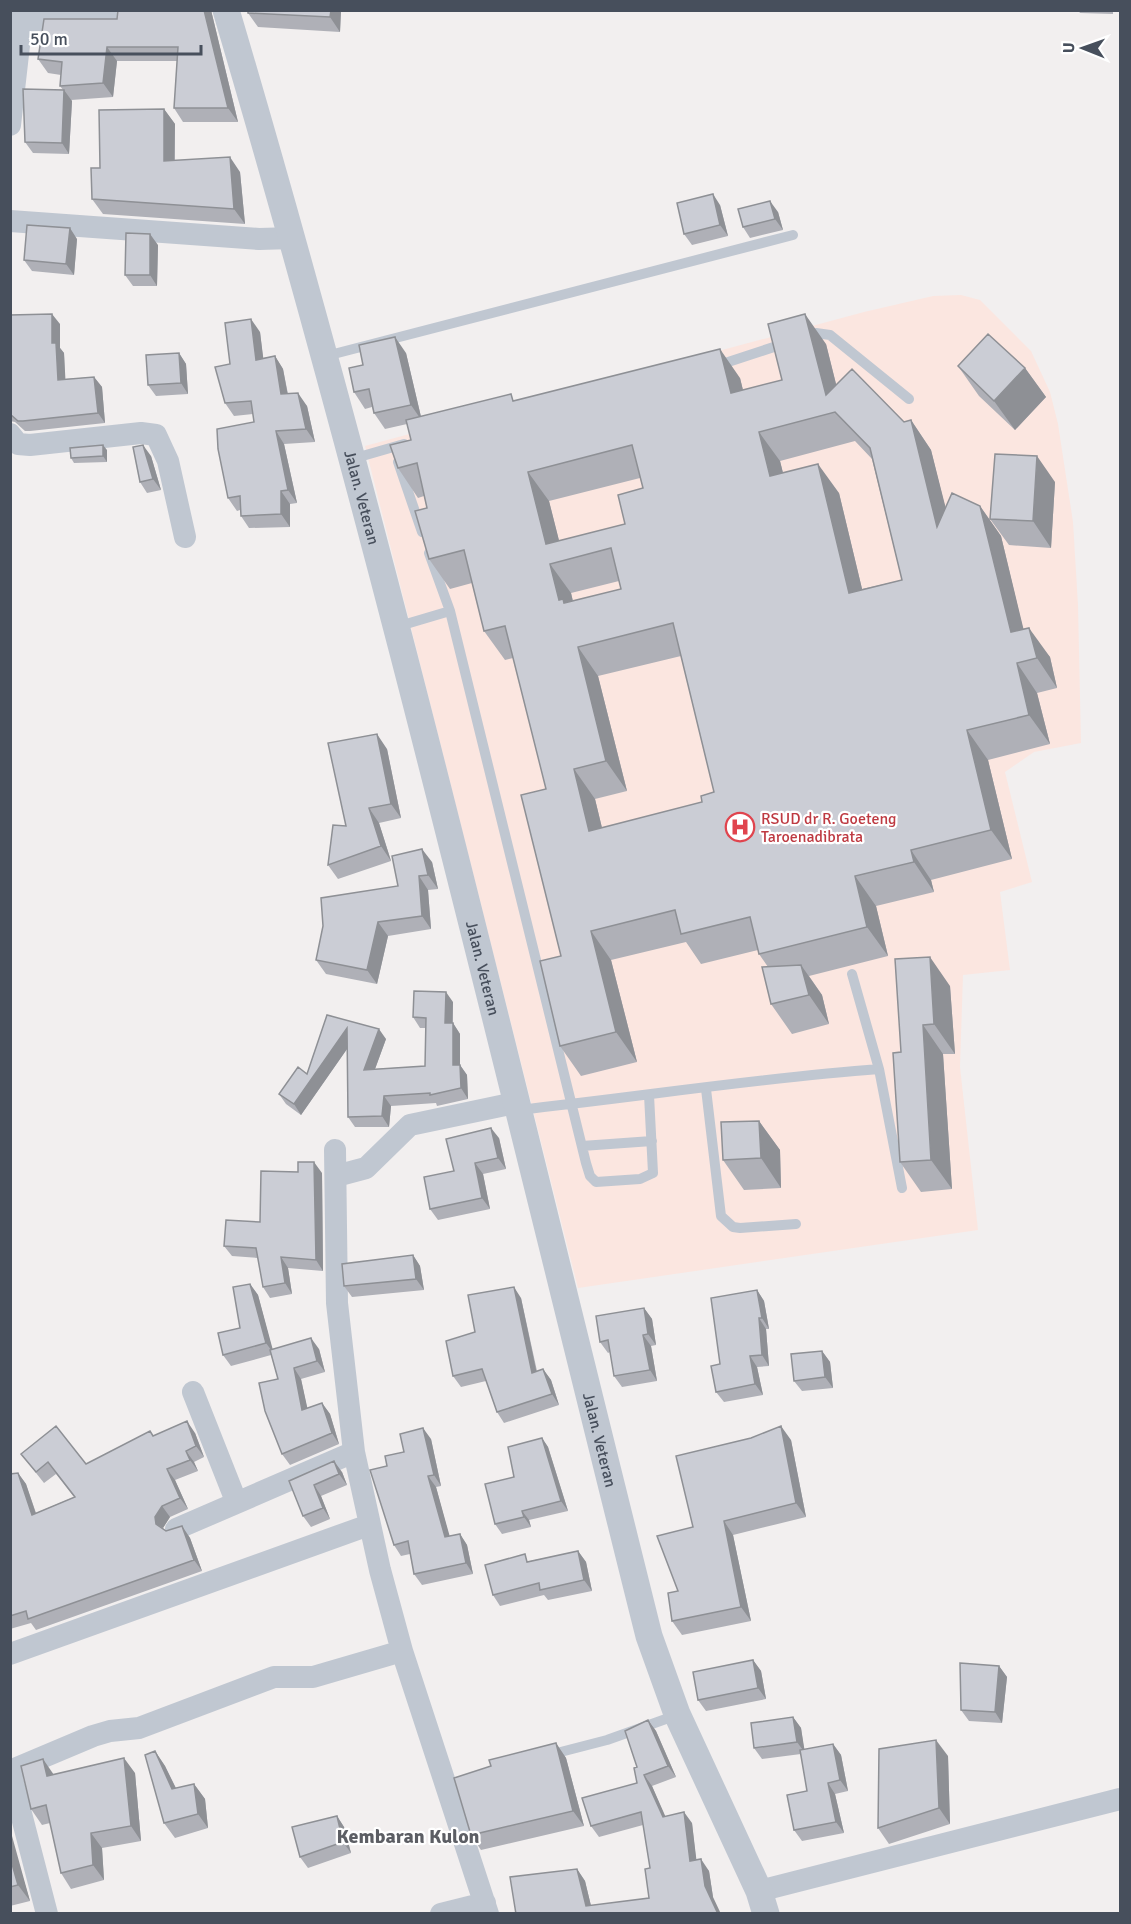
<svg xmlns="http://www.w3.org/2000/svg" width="1131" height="1924" viewBox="0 0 1131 1924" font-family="Signika,sans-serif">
	<rect width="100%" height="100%" fill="#f2efef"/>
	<!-- medical -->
	<path fill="#fbe6e0" d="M961,295L980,300L1031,351L1050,392L1058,424L1073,522L1078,605L1081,743L1034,752L1005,772L1032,882L1000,892L1010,970L963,975L960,1067L978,1230L578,1288L365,446L864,312L933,296Z"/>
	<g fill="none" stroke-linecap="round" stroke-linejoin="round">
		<!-- service -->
		<path stroke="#c0c7d1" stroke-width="10" d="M807,337L816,333L830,335L909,399
			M326,356L793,235
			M716,366L786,343
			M352,459L404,444
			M398,462L422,532
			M429,553L450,611L586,1163L590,1176L596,1182L640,1179L653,1173L649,1095
			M396,627L450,611
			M852,974L879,1069L902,1188
			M706,1089L721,1216L733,1227L740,1228L796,1224
			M518,1110C639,1097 758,1078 879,1069
			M582,1146L652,1141
			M549,1755L607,1740L677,1715"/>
		<!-- minor -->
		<path stroke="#c0c7d1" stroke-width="22" d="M22,22L127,10
			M10,125L23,10
			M10,221L259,239L293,238
			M10,434L18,444L30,445L141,433L156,435L168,461L185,537
			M335,1150L337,1303L354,1452L380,1570L402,1651L488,1914
			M336,1176L366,1168L410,1125L515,1103
			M193,1392L236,1501
			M176,1529L354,1452
			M10,1654L369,1525
			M10,1771L93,1736L110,1731L139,1728L274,1677H313L402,1651
			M10,1771L47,1914
			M759,1891L1120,1799
			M441,1914L485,1903"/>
		<!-- tertiary -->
		<path stroke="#c0c7d1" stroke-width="27" id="s1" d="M226,10C385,547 513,1093 649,1636L677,1714L759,1891L766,1914"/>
	</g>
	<!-- wall -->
	<path fill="#afb0b7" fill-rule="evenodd" d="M118,10H211L238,122H183L174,108L177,61H117L113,97L71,100L72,101L69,154L33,153L25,142L63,90L60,86L61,75L48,73L38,59L117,19Z
		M248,10H341L340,32L258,27L248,13Z
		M1078,10H1113V14L1080,13Z
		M164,109L175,124V161L240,172L245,224L103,214L92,199L100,168Z
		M720,205L728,236L692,245L684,234Z
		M778,212L783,230L750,238L743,227Z
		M77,239L74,275L32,271L24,260Z
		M158,245L157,286H133L125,275Z
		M10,315L60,324V348L64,353L65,379L94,377L102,387L105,423L30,431H25L15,422L10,421Z
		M260,332L263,358L275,356L283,369L288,394L307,406L315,442L284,444L297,503L290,504V527L249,528L241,516L240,510L237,511L228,498L254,422L253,414L234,416L225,403L230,364Z
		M826,344L836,384L904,422L911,420L931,450L945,507L980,506L1001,536L1023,629L1050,657L1057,688L1037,693L1050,744L988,760L1012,859L931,880L934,892L876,906L888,956L809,976L822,995L829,1024L792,1034L771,1004L768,967L759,954L758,950L701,964L686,942L611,960L637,1062L581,1076L560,1046L561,956L546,789L513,658L505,660L484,631L472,583L450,589L429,559L427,508L424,496L418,498L398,468L411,440L407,424L385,429L374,413L372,407L365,409L354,392L363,365L406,353L421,417L516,401L740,378L743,390L782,380ZM855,441L872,459L902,580L862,589L839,493L783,473L780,461ZM640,478L643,488L625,524L559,541L549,501ZM619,581L621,589L573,601L571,593ZM681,656L714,792L702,802L602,828L595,799L627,791L598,676Z
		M179,353L186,364L188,394L156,396L148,385Z
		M958,366L1025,368L1046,397L1015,430L979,396Z
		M107,450V462L74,463L71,458Z
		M151,456L161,490L147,493L140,482Z
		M1055,482L1051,548L1009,545L990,519Z
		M387,749L401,818L379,823L391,861L338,879L328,865L346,826Z
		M432,862L438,889L428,890L431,929L388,936L377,984L326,974L316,960L398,886Z
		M950,986L955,1054H943L952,1189L921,1192L900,1162L901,1052Z
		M453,1002V1023L460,1034V1065L467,1075L468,1099L437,1106L436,1103L391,1106L389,1127H355L348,1117L347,1049L301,1115L286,1104L279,1094L307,1074L327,1015L386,1039L375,1069L425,1066V1028H420L413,1017Z
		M759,1121L780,1150L781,1188L744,1190L723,1160Z
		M499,1138L506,1169L483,1174L490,1209L438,1220L430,1209L454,1171Z
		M322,1173L323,1271L288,1268L292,1294L270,1298L263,1287L258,1258L232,1256L224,1246L260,1222Z
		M413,1255L420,1266L424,1290L352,1297L344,1286Z
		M250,1284L258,1295L272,1349H319L325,1372L301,1379L307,1408L322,1403L330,1414L339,1444L290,1465L282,1454L278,1379L271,1355L231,1366L223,1355L240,1328Z
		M757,1290L764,1301L769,1329H766L769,1366L757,1367L763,1395L724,1402L716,1392Z
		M521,1298L537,1371L543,1369L551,1380L559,1405L504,1423L497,1412L486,1381L461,1387L453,1376L475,1332Z
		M644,1308L652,1319L656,1345L651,1346L657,1381L622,1387L614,1376L610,1352L608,1353L600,1342Z
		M822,1351L830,1362L833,1388L802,1391L794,1381Z
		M195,1433L204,1457L194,1462L198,1471L175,1480L188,1509L170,1517L163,1528L166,1531L182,1526L190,1538L202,1571L36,1630L31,1623L10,1629V1474L18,1473L26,1484L36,1513L74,1497L56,1474L44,1483L21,1454L86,1464L153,1436Z
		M542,1438L548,1447L568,1511L529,1520L531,1527L502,1534L495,1524L514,1477Z
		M431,1439L441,1486L436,1487L449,1536L460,1534L467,1545L473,1574L422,1585L414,1574L410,1554L401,1556L394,1545L387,1466L404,1452Z
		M791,1440L806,1517L733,1535L751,1621L682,1635L672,1621L693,1527Z
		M342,1472L347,1485L321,1496L330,1519L311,1527L303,1516L289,1481Z
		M578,1551L586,1562L592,1591L548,1600L544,1595L500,1606L493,1595L530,1561Z
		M753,1660L761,1671L766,1699L706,1711L698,1700Z
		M999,1666L1007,1677L1002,1723L969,1721L961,1710Z
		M793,1717L801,1728L804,1750L833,1744L841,1755L848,1791L835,1794L844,1833L802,1841L794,1830L807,1791L801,1754L762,1759L754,1748Z
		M648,1720L656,1731L676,1777L652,1786L665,1817L692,1823L696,1860L709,1871L713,1897L516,1914L577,1869L585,1881L591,1906L649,1898L650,1868L643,1825L599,1837L591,1826L637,1783V1767Z
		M556,1743L566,1758L584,1826L481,1850L471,1835L491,1766Z
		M155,1751L165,1766L176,1788L194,1784L205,1799L208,1828L175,1838L164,1823Z
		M948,1756L950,1824L889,1844L878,1828Z
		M135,1773L141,1841L102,1848L104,1880L71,1889L61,1873L50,1823L42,1825L31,1809L54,1774Z
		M337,1816L344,1827L351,1853L308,1868L300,1857Z
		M10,1835L30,1901L10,1906Z"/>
	<!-- shaded-wall -->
	<path fill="#8e9095" d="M204,10H211L238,122L228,108Z
		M331,10H341L340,32L330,17Z
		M107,47L117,61L113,97L103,83Z
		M64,90L72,101L69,154L62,143Z
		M164,109L175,124L174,177L164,161Z
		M230,157L240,172L245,224L234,209Z
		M713,194L720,205L728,236L720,225Z
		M770,201L778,212L783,230L775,219Z
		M70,228L77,239L74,275L66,264Z
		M150,234L158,245L157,286L150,275Z
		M52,314L60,324V348L64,353L66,390L58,380L52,343Z
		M805,314L826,344L846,424L826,395Z
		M251,319L260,332L265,372L256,360Z
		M395,337L406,353L422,421L411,405Z
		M720,349L740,378L751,423L731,393Z
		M179,353L186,364L188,394L181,383Z
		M275,356L283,369L290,407L281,394Z
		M1025,368L1046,397L1015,430L994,401Z
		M94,377L102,387L105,423L98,413Z
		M298,393L307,406L315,442L306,429Z
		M911,420L931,450L958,556L937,527Z
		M276,431L284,444L297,503L288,490Z
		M759,432L780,461L791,505L770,476Z
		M103,445L107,450V462L103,456Z
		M143,445L151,456L161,490L153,479Z
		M1037,456L1055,482L1051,548L1033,521Z
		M818,464L839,493L870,622L849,593Z
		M528,472L549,501L564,560L546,544Z
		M281,491L290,504V527L281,514Z
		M980,506L1001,536L1031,660L1011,632Z
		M550,564L571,593L577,620L559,600Z
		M1029,628L1050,657L1057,688L1037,658Z
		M578,647L598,676L627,791L606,761Z
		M1017,663L1037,693L1050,744L1029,715Z
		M967,730L988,760L1012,859L991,830Z
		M377,734L387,749L401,818L391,804Z
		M574,769L595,799L610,861L589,831Z
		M369,808L379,823L391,861L381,846Z
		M422,849L432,862L438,889L428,875Z
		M911,850L931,880L934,892L914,862Z
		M419,876L428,890L431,929L422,916Z
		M855,876L876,906L888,956L867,927Z
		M378,922L388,936L377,984L367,970Z
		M591,931L611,960L637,1062L616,1032Z
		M930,957L950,986L955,1054L934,1024Z
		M801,965L822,995L829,1024L809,995Z
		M446,992L453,1002L452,1034L445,1023Z
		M453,1023L460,1034V1065L467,1075L468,1099L461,1088L453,1065Z
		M923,1025L943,1054L952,1189L931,1160Z
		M347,1028L354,1039L301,1115L294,1104Z
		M379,1029L386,1039L371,1080L364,1070Z
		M384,1096L391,1106L389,1127L382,1116Z
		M759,1121L780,1150L781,1188L761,1158Z
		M491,1128L499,1138L506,1169L498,1158Z
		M314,1162L322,1173L323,1271L316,1260Z
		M475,1163L483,1174L490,1209L482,1198Z
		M413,1255L420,1266L424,1290L416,1279Z
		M281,1257L288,1268L292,1294L285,1283Z
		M250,1284L258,1295L274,1354L266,1343Z
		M514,1287L521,1298L539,1384L532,1373Z
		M757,1290L764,1301L769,1329L762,1318Z
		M644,1308L652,1319L656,1345L648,1334Z
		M759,1318L766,1329L769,1366L762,1355Z
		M643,1335L651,1346L657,1381L650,1370Z
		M311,1338L319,1349L325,1372L317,1361Z
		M822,1351L830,1362L833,1388L825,1377Z
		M750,1356L757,1367L763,1395L755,1384Z
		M294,1368L301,1379L310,1420L302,1410Z
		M543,1369L551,1380L559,1405L552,1394Z
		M322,1403L330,1414L339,1444L332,1433Z
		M187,1421L195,1433L204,1457L196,1446Z
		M781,1426L791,1440L806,1517L796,1503Z
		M423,1428L431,1439L441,1486L434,1475Z
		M542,1438L548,1447L568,1511L561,1501Z
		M186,1451L194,1462L198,1471L190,1460Z
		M334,1461L342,1472L347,1485L339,1474Z
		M167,1469L175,1480L188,1509L180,1498Z
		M18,1473L26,1484L40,1526L32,1515Z
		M428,1476L436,1487L453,1548L445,1537Z
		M314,1485L321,1496L330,1519L323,1508Z
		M162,1506L170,1517L163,1528L156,1524L155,1517Z
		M522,1511L529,1520L531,1527L524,1517Z
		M724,1521L733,1535L751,1621L741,1607Z
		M182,1526L190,1538L202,1571L194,1560Z
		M460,1534L467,1545L473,1574L466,1563Z
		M578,1551L586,1562L592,1591L584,1580Z
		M753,1660L761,1671L766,1699L758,1688Z
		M999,1666L1007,1677L1002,1723L995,1712Z
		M793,1717L801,1728L805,1753L797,1742Z
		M648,1720L656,1731L676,1777L668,1766Z
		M936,1740L948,1756L950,1824L939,1808Z
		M556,1743L566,1758L584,1826L573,1811Z
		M833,1744L841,1755L848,1791L840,1780Z
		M155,1751L165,1766L183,1803L172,1789Z
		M124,1758L135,1773L141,1841L131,1826Z
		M43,1759L54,1775L47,1776Z
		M644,1775L652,1786L671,1829L663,1817Z
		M828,1783L835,1794L844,1833L836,1822Z
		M194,1784L205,1799L208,1828L198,1814Z
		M684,1812L692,1823L698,1873L690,1861Z
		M337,1816L344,1827L351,1853L343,1842Z
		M91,1833L102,1848L104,1880L93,1865Z
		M10,1835L12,1836L30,1901L18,1885L10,1857Z
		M701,1859L709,1871L713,1897L721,1914H718L705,1886Z
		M577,1869L585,1881L593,1914L586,1906Z"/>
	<!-- building -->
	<path fill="#cbcdd5" stroke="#8e9095" stroke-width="1.5" fill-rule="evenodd" d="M118,10H204L228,108H174L178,47H107L103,83L60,86L62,62L38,59L44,19H117Z
		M248,10H331L330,17L248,13Z
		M23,89L64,90L62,143L25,142Z
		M164,109V161L230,157L234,209L92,199L91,168H100L99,110Z
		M713,194L720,225L684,234L677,203Z
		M770,201L775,219L743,227L738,209Z
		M27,225L70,228L66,264L24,260Z
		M126,233L150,234V275H125Z
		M52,314V343H56L58,380L94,377L98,413L23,421H18L10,414V315Z
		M805,314L826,395L852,369L904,422L911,420L937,527L952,493L980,506L1011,632L1029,628L1037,658L1017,663L1029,715L967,730L991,830L911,850L914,862L855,876L867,927L759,954L750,917L681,934L675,910L591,931L616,1032L560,1046L540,961L561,956L521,795L546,789L505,626L484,631L464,550L429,559L415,511L427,508L417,463L398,468L390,445L411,440L406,420L511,394L513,401L720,349L731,393L782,380L768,324ZM835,412L870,448L902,580L849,593L818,464L770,476L759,432ZM632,445L643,488L618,495L625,524L546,544L528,472ZM611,548L621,589L564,603L563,599L559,600L550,564ZM673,623L714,792L701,796L702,802L589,831L574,769L606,761L578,647Z
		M251,319L256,360L275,356L281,394L298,393L306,429L276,431L288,490L281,491V514L241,516L240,496L228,498L218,449L217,429L254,422L251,401L225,403L215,367L230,364L225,323Z
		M988,334L1025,368L994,401L958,366Z
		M395,337L411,405L374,413L369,389L354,392L349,368L363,365L359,345Z
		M179,353L181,383L148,385L146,355Z
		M103,445V456L71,458L70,448Z
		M143,445L153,479L140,482L133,447Z
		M995,454L1037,456L1033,521L990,519Z
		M377,734L391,804L369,808L381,846L328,865L333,825L346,826L328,743Z
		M422,849L428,875L419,876L422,916L378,922L367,970L316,960L323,926L321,898L398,886L392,856Z
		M930,957L934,1024L923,1025L931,1160L900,1162L893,1053L901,1052L895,959Z
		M801,965L809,995L771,1004L762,967Z
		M414,991L446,992L445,1023H453V1065H460L461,1088L430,1095V1093L384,1096L382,1116L348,1117L347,1028L294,1104L279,1094L298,1067L307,1074L327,1015L379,1029L364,1070L425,1066L426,1018L413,1017Z
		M759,1121L761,1158L723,1160L721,1122Z
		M491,1128L498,1158L475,1163L482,1198L430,1209L424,1177L454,1171L446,1139Z
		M298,1162H314L316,1260L281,1257L285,1283L263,1287L256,1248L224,1246L226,1220L260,1222L261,1171L298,1172Z
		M413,1255L416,1279L344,1286L342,1264Z
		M250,1284L266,1343L223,1355L218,1333L240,1328L233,1287Z
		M514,1287L532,1373L543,1369L552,1394L497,1412L482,1369L453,1376L446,1341L475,1332L468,1295Z
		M757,1290L762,1318H759L762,1355L750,1356L755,1384L716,1392L711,1366L720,1364L711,1298Z
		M644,1308L648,1334L643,1335L650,1370L614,1376L608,1340L600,1342L596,1316Z
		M311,1338L317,1361L294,1368L302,1410L322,1403L332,1433L282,1454L265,1411L259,1383L278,1379L270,1350Z
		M822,1351L825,1377L794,1381L791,1354Z
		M187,1421L196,1446L186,1451L190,1460L167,1469L180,1498L162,1506L155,1517L156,1524L166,1531L182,1526L194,1560L28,1619L26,1611L10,1616V1474L18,1473L32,1515L75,1497L48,1462L36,1472L21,1454L56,1426L86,1464L150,1431L153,1436Z
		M781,1426L796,1503L724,1521L741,1607L672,1621L668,1593L678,1591L657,1536L693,1527L676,1456L751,1438Z
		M423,1428L434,1475L428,1476L445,1537L460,1534L466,1563L414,1574L408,1541L394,1545L370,1470L387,1466L385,1456L404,1452L400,1434Z
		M542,1438L561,1501L522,1511L524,1517L495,1524L485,1484L514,1477L508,1447Z
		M334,1461L339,1474L314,1485L323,1508L303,1516L289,1481Z
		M578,1551L584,1580L540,1590L539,1583L493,1595L485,1565L525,1554L527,1562Z
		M753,1660L758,1688L698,1700L693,1672Z
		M960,1663L999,1666L995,1712L961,1710Z
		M793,1717L797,1742L754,1748L751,1723Z
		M648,1720L668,1766L644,1775L663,1817L684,1812L690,1861L701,1859L705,1886L718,1914H516L510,1877L577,1869L586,1906L649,1898L645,1869L650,1868L641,1812L591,1826L582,1798L637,1783L634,1768L637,1767L625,1731Z
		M936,1740L939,1808L878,1828L879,1749Z
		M556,1743L573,1811L471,1835L454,1778L491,1766L489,1760Z
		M833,1744L840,1780L828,1783L836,1822L794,1830L787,1795L807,1791L800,1750Z
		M155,1751L172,1789L194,1784L198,1814L164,1823L145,1755Z
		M124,1758L131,1826L91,1833L93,1865L61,1873L46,1805L31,1809L21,1766L43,1759L47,1776Z
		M337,1816L343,1842L300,1857L292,1827Z
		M10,1857L18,1885L10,1887Z"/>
	<!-- icons -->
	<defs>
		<g id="hospital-ring" transform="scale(1.5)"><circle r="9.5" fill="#fff" stroke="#e0444e" stroke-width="1.5"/><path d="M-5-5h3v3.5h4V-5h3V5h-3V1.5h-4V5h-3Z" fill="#e0444e"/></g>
	</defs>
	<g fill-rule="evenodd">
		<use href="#hospital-ring" x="740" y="827"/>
	</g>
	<g text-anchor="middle" stroke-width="4.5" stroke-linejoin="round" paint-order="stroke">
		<!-- street labels -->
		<g font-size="16" fill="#474f5c" stroke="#fff">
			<text dy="6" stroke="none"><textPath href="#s1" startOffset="506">Jalan. Veteran</textPath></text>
			<text dy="6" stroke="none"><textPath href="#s1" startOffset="992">Jalan. Veteran</textPath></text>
			<text dy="6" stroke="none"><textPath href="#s1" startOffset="1478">Jalan. Veteran</textPath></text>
		</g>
		<!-- health labels -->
		<g font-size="16" fill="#be3a42" stroke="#fff" text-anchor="start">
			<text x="761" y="824">RSUD dr R. Goeteng<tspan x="761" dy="18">Taroenadibrata</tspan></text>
		</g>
		<!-- quarter labels -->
		<g font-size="20" font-weight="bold" fill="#5c5e64" stroke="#fff">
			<text x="408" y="1843">Kembaran Kulon</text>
		</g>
	</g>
	<!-- border -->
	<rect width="1131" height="1924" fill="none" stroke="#474f5c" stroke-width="24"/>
	<!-- north arrow -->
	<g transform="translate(1083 48) rotate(271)" stroke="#ffffff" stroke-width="4.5" paint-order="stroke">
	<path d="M0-4.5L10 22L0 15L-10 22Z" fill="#474f5c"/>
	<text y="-9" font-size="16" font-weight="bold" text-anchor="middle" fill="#474f5c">U</text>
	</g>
	<!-- scale -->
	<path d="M21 45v9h180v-9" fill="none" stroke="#474f5c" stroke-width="3"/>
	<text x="30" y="45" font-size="18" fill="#474f5c" stroke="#ffffff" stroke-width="4.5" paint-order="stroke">50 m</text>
</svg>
